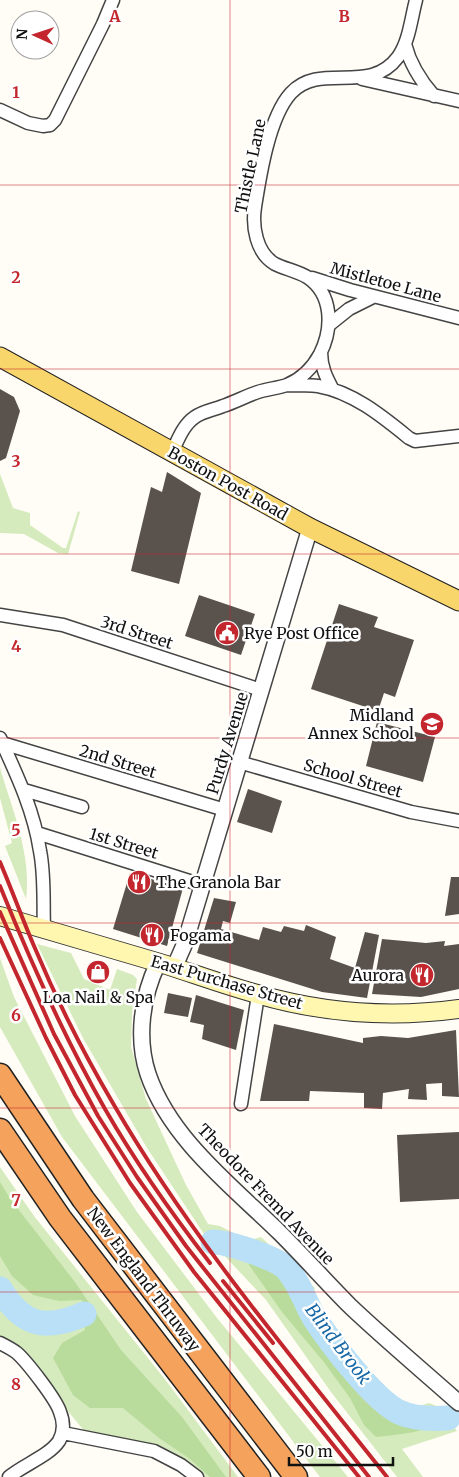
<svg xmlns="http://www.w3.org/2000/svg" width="459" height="1477" viewBox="0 0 459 1477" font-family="Merriweather,serif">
	<rect width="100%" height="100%" fill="#fffdf5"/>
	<!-- green -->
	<path fill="#d5ebbd" d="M0,474L13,508L30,513V525L63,548H66L78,511L80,512L68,554L58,553L24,534L0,533Z
		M0,768C12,809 32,855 26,899L5,846L12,843L0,798Z
		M37,944L71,953L84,979L110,990L117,969L133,975L137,979L132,1013L131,1047L146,1099L186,1185L208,1224L220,1226L241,1237L250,1240L261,1237L315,1288L310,1299L311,1303L373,1378L392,1396L416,1407L429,1403L437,1406L457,1431L402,1449L423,1477H397L331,1392L266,1300L204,1234L147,1148L83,1038Z
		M0,958L14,997L75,1116L137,1212L217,1318L348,1477H320L62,1137L0,1027Z
		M0,1167L34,1216L164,1378L238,1477H204L186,1463L85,1432L67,1410L33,1362L0,1338Z"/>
	<!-- forest -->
	<path fill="#b9dc9c" d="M0,1182L11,1200L75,1282L121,1350L182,1417L226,1477H210L190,1459L159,1438L123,1408H90L73,1395L53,1358L62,1343L85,1330L82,1300L59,1301L33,1295L12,1276L0,1256Z
		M256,1244L263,1245L301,1281L306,1297L313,1311L373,1384L390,1401L413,1405L425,1415L434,1413L443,1421C429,1432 395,1435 376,1437L364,1425L350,1398L323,1361L282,1312L249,1265L248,1259Z"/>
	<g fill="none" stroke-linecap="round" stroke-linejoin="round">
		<!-- river -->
		<path stroke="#b9e0f7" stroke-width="25" d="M213,1242C228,1242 277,1258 287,1269C300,1283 305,1303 315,1319C331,1343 374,1400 399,1412C414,1419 432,1419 448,1418
			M0,1289C23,1326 45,1331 84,1314"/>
	</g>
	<!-- building -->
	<path fill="#5a524d" d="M0,389L14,397L20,411L6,458L0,461Z
		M167,472L201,493L179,584L131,571L151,487L162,492Z
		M199,595L255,614L241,655L185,636Z
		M339,604L378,617L374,627L414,640L395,697L384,693L378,711L311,689Z
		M377,722L435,737L423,782L366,766Z
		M248,789L282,801L272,833L237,822Z
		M130,873L183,888L167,946L113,929Z
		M451,877H459V914L445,916Z
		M214,898L236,902L230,923L223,921L221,929L259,940L263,927L281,932L284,926L304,931L306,925L336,937L330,959L355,968L365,932L379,935L367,998L322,992L197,953Z
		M382,939L426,943L445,941L444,946L459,944V989L421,997L372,994Z
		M168,993L192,998L188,1017L164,1013Z
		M196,995L244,1010L236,1050L202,1039L204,1025L190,1022Z
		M274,1024L363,1043V1038L381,1036L408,1038L456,1030L459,1097L442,1096V1083L426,1084L427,1100L408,1099L409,1089L383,1093L382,1109L364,1108V1093L310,1091L309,1101H260Z
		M459,1132V1199L400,1202L397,1135Z"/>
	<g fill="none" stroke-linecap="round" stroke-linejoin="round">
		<!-- minor casing -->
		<g stroke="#444" stroke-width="15">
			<path id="minor" d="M405,44C410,64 420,80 434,96
				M362,79L459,101
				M0,110L28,123L43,126L50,125L55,120L103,24L113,0
				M312,278L350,290L459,318
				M329,325L349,309L373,297
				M321,352C321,367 326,377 333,390
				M287,385C297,385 308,385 318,386C353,392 383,417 409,438L415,441L459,436
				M172,452C178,440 183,425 195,417C203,411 213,410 223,406C235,402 246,396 258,392C267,389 278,388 287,385C301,379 313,367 320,354C333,328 333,294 307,277C297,271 285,269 275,264C256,253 252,226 255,207C260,175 269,117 291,93C321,61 369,96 398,57C409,42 411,19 416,0
				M0,615L63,625L261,690
				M0,738C17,775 34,811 40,851C45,876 43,903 44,929
				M2,743L225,810
				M239,762L411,812L459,821
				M24,790L82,807
				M37,833L202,885
				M241,1104L258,995
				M0,1343C6,1346 12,1349 17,1353C27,1362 56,1399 60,1412C64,1422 64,1432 59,1441C49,1456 23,1465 9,1477
				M63,1433L154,1451L181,1465L197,1477"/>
		</g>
		<!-- tertiary casing -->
		<g stroke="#444" stroke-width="18">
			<path id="tertiary" d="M158,963C142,996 136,1038 148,1074C170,1139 233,1187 280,1233C304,1257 327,1283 351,1307C386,1340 423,1371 459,1403
				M174,968L185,943L310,528"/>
		</g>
		<!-- secondary casing -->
		<g stroke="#333" stroke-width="20">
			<path id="secondary" d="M0,916C53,932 107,947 160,963C192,973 224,985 257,994C322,1013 392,1018 459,1009"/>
		</g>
		<!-- primary casing -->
		<g stroke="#222" stroke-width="21">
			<path id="primary" d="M0,357L310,528L459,601"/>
		</g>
		<!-- motorway casing -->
		<g stroke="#222" stroke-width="25">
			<path id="motorway" d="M0,1075L83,1199L296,1477
				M0,1130L60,1218L259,1477"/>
		</g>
		<!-- minor -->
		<use href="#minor" stroke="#fff" stroke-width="12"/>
		<!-- tertiary -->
		<use href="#tertiary" stroke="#fff" stroke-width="15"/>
		<!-- secondary -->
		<use href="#secondary" stroke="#fff6b0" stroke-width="18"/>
		<!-- primary -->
		<use href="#primary" stroke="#f9d66b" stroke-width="19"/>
		<!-- motorway -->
		<use href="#motorway" stroke="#f5a25d" stroke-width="22"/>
		<!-- rail -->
		<path stroke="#c4262e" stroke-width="4" d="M0,862C12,890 22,918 34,946C57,1001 84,1054 114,1105C191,1238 292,1357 387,1477
			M0,886C31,963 64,1037 105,1109C136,1163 172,1214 210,1263
			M0,912L54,1034L98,1116L137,1177L186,1246L369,1477
			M0,938L46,1038L75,1095L130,1183L194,1272L359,1477
			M223,1281L273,1343"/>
	</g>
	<!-- grid -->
	<path fill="none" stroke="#c4262e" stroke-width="1" stroke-opacity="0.55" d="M230,0V1477M0,185H459M0,369H459M0,554H459M0,738H459M0,923H459M0,1108H459M0,1292H459"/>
	<!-- icons -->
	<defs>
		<g id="civic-disc" transform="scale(1.25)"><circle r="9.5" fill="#c4262e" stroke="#fff"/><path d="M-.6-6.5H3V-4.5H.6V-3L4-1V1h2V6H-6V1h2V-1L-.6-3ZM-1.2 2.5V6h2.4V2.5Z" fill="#fff"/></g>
		<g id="school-disc" transform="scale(1.25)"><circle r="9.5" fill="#c4262e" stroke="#fff"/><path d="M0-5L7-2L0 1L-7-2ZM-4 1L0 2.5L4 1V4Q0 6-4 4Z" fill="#fff"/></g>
		<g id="restaurant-disc" transform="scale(1.25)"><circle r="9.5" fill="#c4262e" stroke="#fff"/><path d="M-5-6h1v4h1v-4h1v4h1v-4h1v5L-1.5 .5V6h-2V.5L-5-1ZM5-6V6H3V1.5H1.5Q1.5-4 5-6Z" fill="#fff"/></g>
		<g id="shop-disc" transform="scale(1.25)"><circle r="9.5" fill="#c4262e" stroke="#fff"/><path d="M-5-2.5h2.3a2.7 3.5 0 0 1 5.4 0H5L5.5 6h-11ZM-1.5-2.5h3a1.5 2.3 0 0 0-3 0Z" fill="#fff"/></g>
	</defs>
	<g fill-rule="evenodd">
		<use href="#civic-disc" x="227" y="633"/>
		<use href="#school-disc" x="432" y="724"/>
		<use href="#restaurant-disc" x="139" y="882"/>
		<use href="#restaurant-disc" x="152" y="935"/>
		<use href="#shop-disc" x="98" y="972"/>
		<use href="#restaurant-disc" x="422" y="975"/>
	</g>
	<g text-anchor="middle" stroke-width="5" stroke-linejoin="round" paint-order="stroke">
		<!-- street labels -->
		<g font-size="16" fill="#111" stroke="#fff">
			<text transform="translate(250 166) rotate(-78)" y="6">Thistle Lane</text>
			<text transform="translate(386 282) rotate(15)" y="6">Mistletoe Lane</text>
			<text transform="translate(228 483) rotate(29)" y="6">Boston Post Road</text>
			<text transform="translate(137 632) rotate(18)" y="6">3rd Street</text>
			<text transform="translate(227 743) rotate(-73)" y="6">Purdy Avenue</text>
			<text transform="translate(118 761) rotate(17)" y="6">2nd Street</text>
			<text transform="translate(353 778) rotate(16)" y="6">School Street</text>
			<text transform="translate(124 843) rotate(17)" y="6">1st Street</text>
			<text transform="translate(227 982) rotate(16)" y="6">East Purchase Street</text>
			<text transform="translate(266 1194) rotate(46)" y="6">Theodore Fremd Avenue</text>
			<text transform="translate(144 1279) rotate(53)" y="6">New England Thruway</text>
		</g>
		<!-- poi labels -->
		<g font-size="16" fill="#111" stroke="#fff" text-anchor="start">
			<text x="244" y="639">Rye Post Office</text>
			<text x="414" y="721" text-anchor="end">Midland<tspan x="414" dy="18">Annex School</tspan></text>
			<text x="156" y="888">The Granola Bar</text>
			<text x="170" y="941">Fogama</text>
			<text x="404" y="981" text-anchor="end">Aurora</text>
			<text x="98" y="1003" text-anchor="middle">Loa Nail &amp; Spa</text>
		</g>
		<!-- water labels -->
		<g font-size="18" font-style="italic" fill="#1768a6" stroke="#fff">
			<text transform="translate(338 1344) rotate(53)" y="6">Blind Brook</text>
		</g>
	</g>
	<g font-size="16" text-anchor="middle" font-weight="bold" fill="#c4262e" stroke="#fff" stroke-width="5" stroke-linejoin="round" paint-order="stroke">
		<text x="115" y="22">A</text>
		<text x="344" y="22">B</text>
		<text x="16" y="98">1</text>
		<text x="16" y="283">2</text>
		<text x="16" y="467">3</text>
		<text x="16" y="652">4</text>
		<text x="16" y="836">5</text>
		<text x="16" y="1021">6</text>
		<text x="16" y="1206">7</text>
		<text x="16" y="1390">8</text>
	</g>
	<!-- north arrow -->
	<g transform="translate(35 35) rotate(273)"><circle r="24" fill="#ffffff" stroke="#a0a0a0"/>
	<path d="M0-4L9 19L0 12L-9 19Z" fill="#c4262e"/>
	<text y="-8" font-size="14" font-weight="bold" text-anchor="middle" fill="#111111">N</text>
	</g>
	<!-- scale -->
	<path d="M289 1457v8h104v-8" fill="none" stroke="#111111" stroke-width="2.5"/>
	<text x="296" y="1457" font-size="15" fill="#111111" stroke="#ffffff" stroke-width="4" paint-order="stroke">50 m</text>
</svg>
